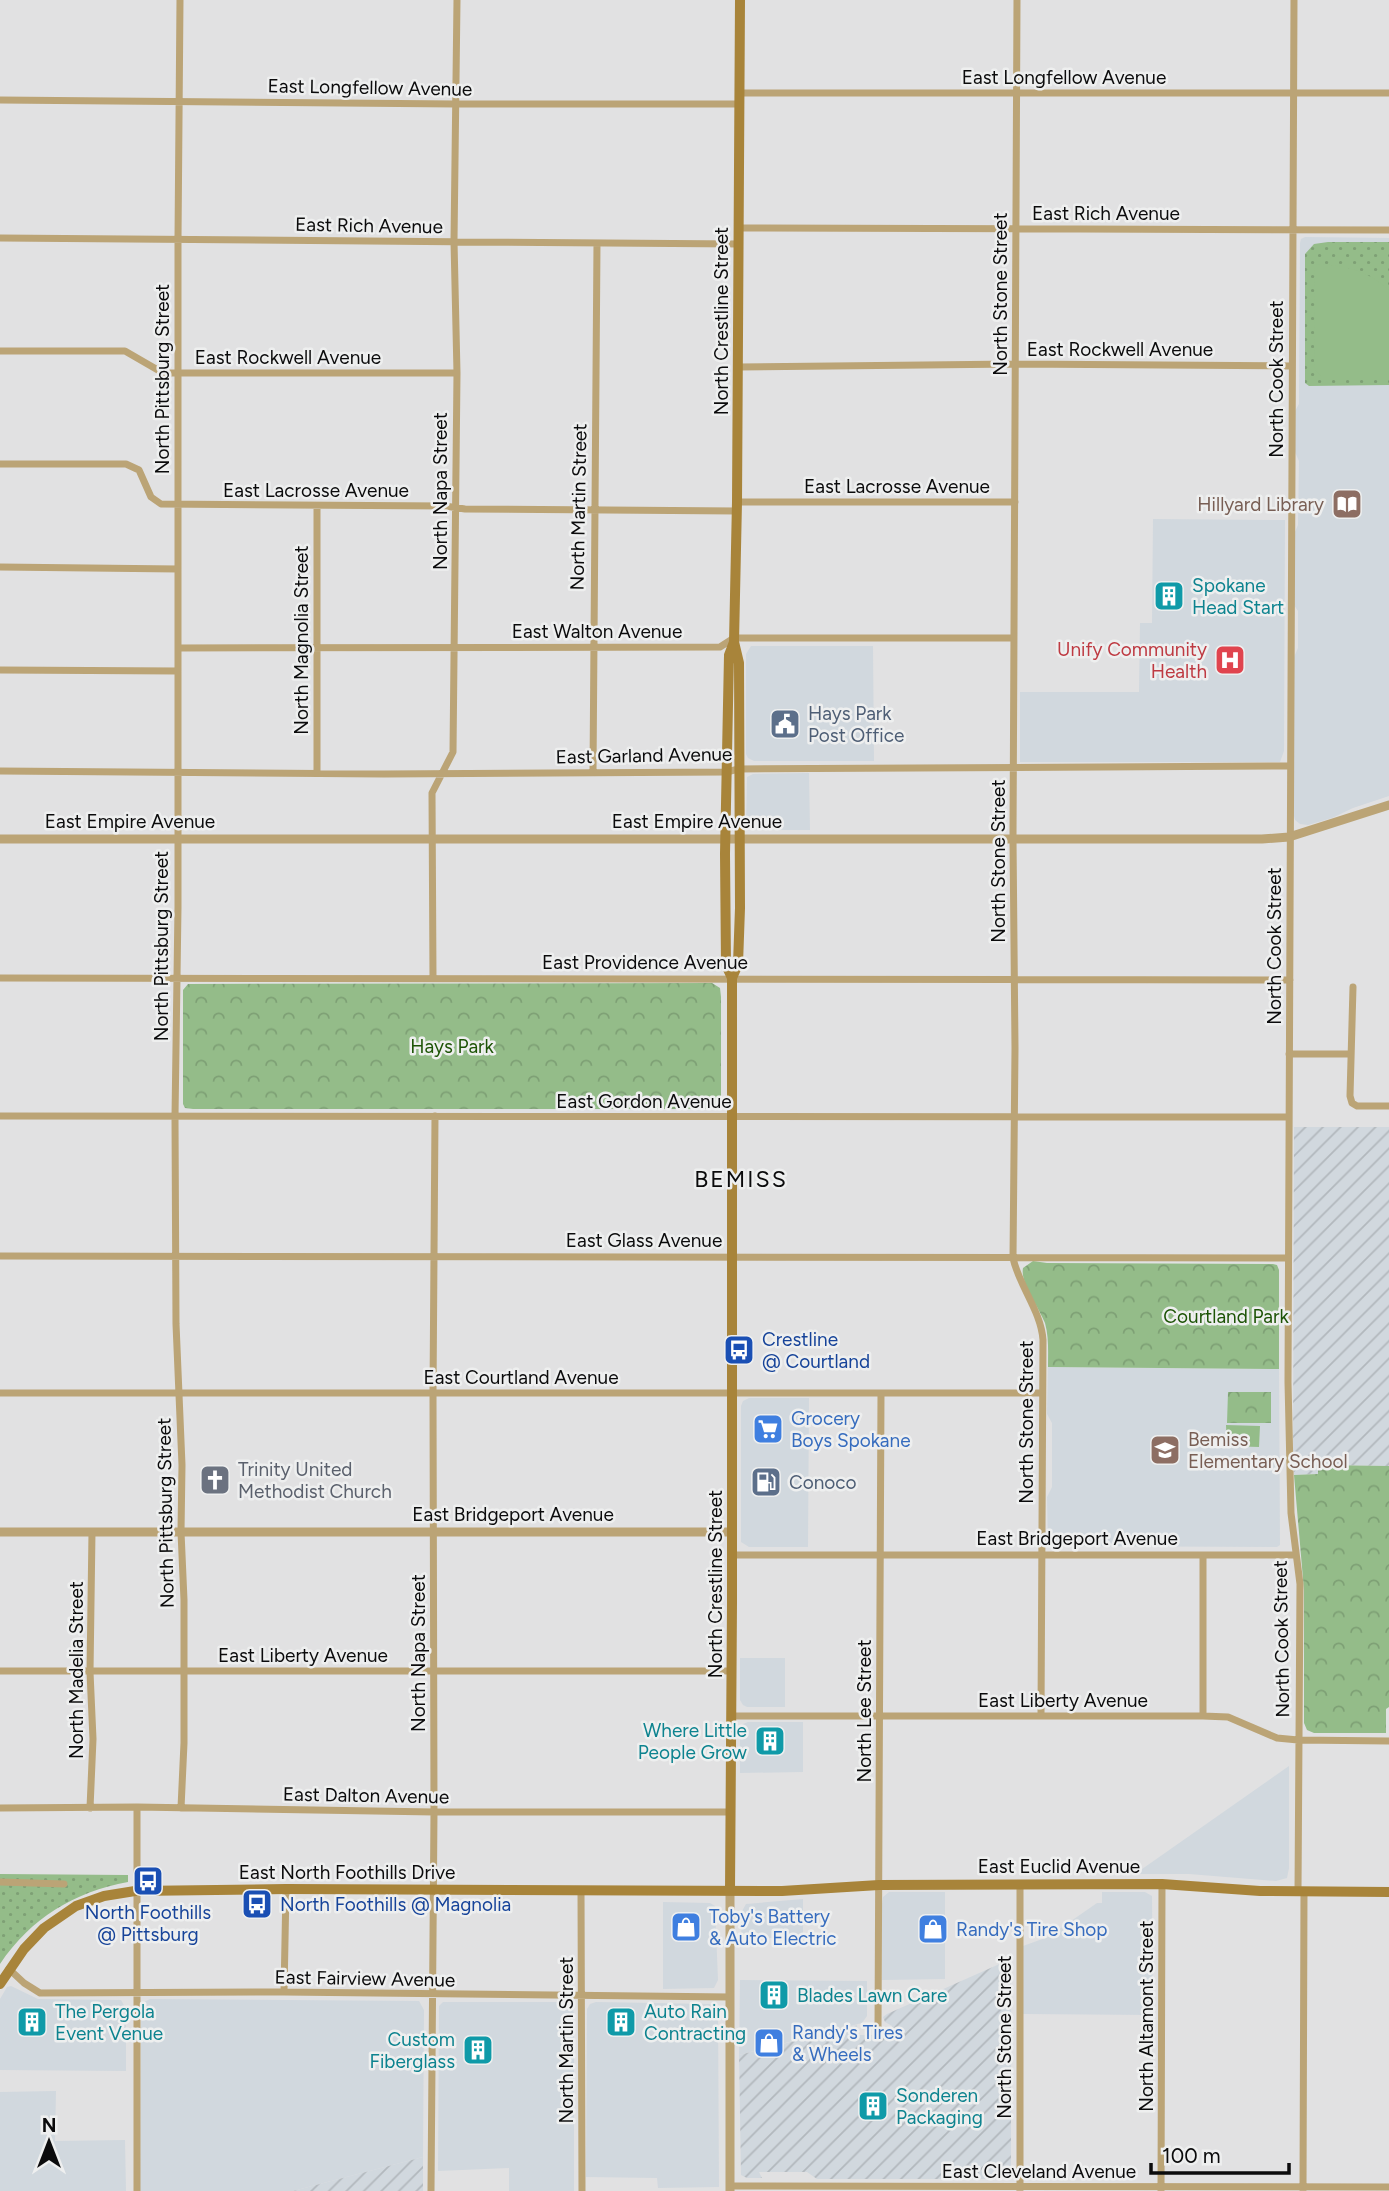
<svg xmlns="http://www.w3.org/2000/svg" width="1389" height="2191" viewBox="0 0 1389 2191" font-family="Figtree,sans-serif">
	<defs>
		<pattern id="industrial-furrows" width="10" height="10" patternUnits="userSpaceOnUse" patternTransform="scale(1.75)"><rect width="10" height="10" fill="#d1d8de"/><path d="M-1 1l2-2M0 10L10 0M9 11l2-2" fill="none" stroke="#b2b8bd"/></pattern>
		<pattern id="grass-dots" width="8" height="8" patternUnits="userSpaceOnUse" patternTransform="scale(1.75)"><rect width="8" height="8" fill="#94bc89"/><path d="M2 2h.1M6 6h.1" fill="none" stroke="#7ea075" stroke-width="1.8" stroke-linecap="round"/></pattern>
		<pattern id="park-crowns" width="20" height="18" patternUnits="userSpaceOnUse" patternTransform="scale(1.75)"><rect width="20" height="18" fill="#94bc89"/><path d="M2 6a3 3 0 1 1 6 0M12 15a3 3 0 1 1 6 0" fill="none" stroke="#7ea075"/></pattern>
	</defs>
	<rect width="100%" height="100%" fill="#e1e1e2"/>
	<!-- built -->
	<path fill="#d1d8de" d="M1305,237L1389,238V796L1353,808L1332,818L1308,825L1300,824L1295,820L1293,813L1294,657L1298,648V611L1294,605V534L1298,525L1299,461L1295,452V411L1299,404L1300,243L1301,239Z
		M1153,519L1285,520L1284,751L1280,762H1020V692H1139L1140,623H1152Z
		M751,646H873L874,761H754L748,758L746,754V654Z
		M809,773L810,830H753L746,826L747,777L753,774Z
		M1048,1367L1279,1369L1280,1545L1277,1547L1048,1546L1047,1497L1052,1487V1423L1047,1414Z
		M749,1398H809L808,1547H749L741,1542V1406L743,1401Z
		M740,1658H785V1707H747L743,1705L740,1700Z
		M748,1722H803V1772L740,1773V1729L743,1724Z
		M1289,1766V1868L1287,1878L1276,1881L1189,1874H1135Z
		M889,1892H945V1979L882,1980V1904L883,1897Z
		M1102,1892H1145L1152,1896L1153,2015L1023,2014V1946L1048,1937L1097,1903H1102Z
		M803,1899V1938H741L742,1911L746,1904Z
		M663,1902L710,1903L715,1906L718,1980L714,1988L663,1989Z
		M740,1980L867,1981V2016L862,2023L739,2055Z
		M11,1986L38,1999L121,2000L126,2009V2071L0,2070V1999L7,1987Z
		M150,1999L419,2001L424,2010L423,2157L293,2191H140L141,2008L144,2002Z
		M443,2002H566L572,2005L574,2014V2191H509V2168L438,2171L439,2006Z
		M596,2002L710,2004L718,2008L719,2187L658,2188L657,2178L586,2177L587,2009L590,2004Z
		M56,2091L55,2141L125,2140L126,2191H0V2092Z"/>
	<!-- industrial -->
	<path fill="url(#industrial-furrows)" d="M1294,1127H1389V1466L1319,1465L1318,1474L1294,1475L1293,1461Z
		M1004,1962H1011V2171L1006,2179H817L807,2172H759L762,2178H747L741,2175L739,2055L857,2025L858,2035H892V2026L885,2022L883,2017L887,2014Z
		M423,2157V2191H293Z"/>
	<!-- grass -->
	<path fill="url(#grass-dots)" d="M1328,242H1389V385L1309,386L1305,383V254L1314,244Z
		M0,1874L128,1875V1882C74,1892 31,1918 0,1964Z"/>
	<!-- park -->
	<path fill="url(#park-crowns)" d="M712,983L720,988L721,997V1102L717,1109H193L185,1108L183,1104V990L188,984Z
		M1033,1261L1047,1263L1273,1264L1277,1265L1279,1270V1369L1048,1367C1048,1353 1049,1337 1045,1323C1039,1307 1020,1283 1023,1268Z
		M1228,1392H1271V1423H1227Z
		M1318,1465L1389,1466V1707L1386,1709V1733H1314L1307,1730L1304,1723V1590L1294,1475L1318,1474Z"/>
	<!-- garden -->
	<path fill="#94bc89" d="M1315,264C1344,265 1367,270 1389,290V376H1321L1314,369Z
		M1226,1425L1260,1426L1259,1447L1227,1446Z"/>
	<g fill="none" stroke-linecap="round" stroke-linejoin="round">
		<!-- minor -->
		<path stroke="#bba476" stroke-width="7" d="M180,0L178,238V907L175,1117L176,1324L182,1465L181,1532L184,1600V1743L181,1808
			M1017,0L1013,839L1015,1048L1013,1258C1019,1286 1041,1311 1043,1340L1041,1716
			M1294,0L1288,1382L1291,1513L1300,1584L1298,1891
			M739,93H1389
			M0,100L456,104H739
			M739,228L1389,230
			M0,238L738,244
			M0,351H125L163,373H457
			M738,367L1016,364L1291,366
			M0,464H126L139,470L151,497L161,504L445,506L465,509L737,511
			M737,502H1015
			M317,506V773
			M0,567L178,569
			M178,648L720,647L734,638H1014
			M0,670L178,671
			M0,771L384,774L726,772L739,769L1290,766
			M593,772L597,243
			M0,978L1290,980
			M433,978L432,793L453,752L457,373L454,241L457,0
			M1353,987L1350,1096L1352,1103L1357,1106H1389
			M1289,1054H1351
			M0,1116L1288,1117
			M0,1256L1288,1258
			M0,1393H1042
			M732,1555H1296
			M0,1671H732
			M732,1716H1203L1228,1717L1277,1738L1298,1740L1389,1741
			M1203,1716V1555
			M0,1808L137,1807L434,1812H731
			M90,1808L93,1739L90,1672L92,1532
			M0,1882L64,1884
			M581,1890L582,2191
			M9,1969L24,1983L40,1993L284,1992L730,1997
			M284,1992L286,1889
			M878,2029L881,1393
			M730,2186L1389,2187
			M1020,2190V1884
			M1303,2190L1304,1891
			M137,2191V1807
			M431,2191L434,1812L433,1393L435,1116
			M1161,2191L1162,1884"/>
		<!-- tertiary -->
		<path stroke="#bba476" stroke-width="9" d="M0,839H1262L1289,837L1389,805
			M0,1532H732
			M730,1891V2191"/>
		<!-- secondary -->
		<path stroke="#a8843a" stroke-width="10" d="M732,978L726,965L725,854L729,655L734,642
			M730,1891L732,1603V978L738,964L740,908L739,663L734,642L737,502L740,0
			M0,1984L24,1949L44,1928L76,1906L104,1896L135,1891L286,1889L782,1891L879,1885L1162,1884L1260,1891L1389,1892"/>
	</g>
	<!-- icons -->
	<defs>
		<g id="library-square" transform="scale(1.575)"><rect x="-9" y="-9" width="18" height="18" rx="4" fill="#8d6e63" stroke="#eeefef"/><path d="M-6-4Q-3-5.5-.7-3.5V5Q-3 3-6 4ZM6-4Q3-5.5 .7-3.5V5Q3 3 6 4Z" fill="#fff"/></g>
		<g id="building-square" transform="scale(1.575)"><rect x="-9" y="-9" width="18" height="18" rx="4" fill="#0f9aa8" stroke="#eeefef"/><path d="M-4-6H4V6H1V3H-1V6H-4ZM-2.5-4.3h1.7v1.8h-1.7ZM.8-4.3h1.7v1.8H.8ZM-2.5-1h1.7V.8h-1.7ZM.8-1h1.7V.8H.8Z" fill="#fff"/></g>
		<g id="hospital-square" transform="scale(1.575)"><rect x="-9" y="-9" width="18" height="18" rx="4" fill="#e0444e" stroke="#eeefef"/><path d="M-5-5h3v3.5h4V-5h3V5h-3V1.5h-4V5h-3Z" fill="#fff"/></g>
		<g id="civic-square" transform="scale(1.575)"><rect x="-9" y="-9" width="18" height="18" rx="4" fill="#5c6f8a" stroke="#eeefef"/><path d="M-.6-6.5H3V-4.5H.6V-3L4-1V1h2V6H-6V1h2V-1L-.6-3ZM-1.2 2.5V6h2.4V2.5Z" fill="#fff"/></g>
		<g id="bus-square" transform="scale(1.575)"><rect x="-9" y="-9" width="18" height="18" rx="4" fill="#1a4fb4" stroke="#eeefef"/><path d="M-5-6H5V4H4V6H2V4H-2V6H-4V4H-5ZM-3.5-4V0h7V-4ZM-3.5 1.2v1.5H-2V1.2ZM2 1.2v1.5H3.5V1.2Z" fill="#fff"/></g>
		<g id="supermarket-square" transform="scale(1.575)"><rect x="-9" y="-9" width="18" height="18" rx="4" fill="#3f7fe0" stroke="#eeefef"/><path d="M-6-5.5h2.5l.6 2H6L4.5 2H-2.5L-4.4-4H-6ZM-1.5 3.2a1.3 1.3 0 1 0 .1 0ZM3 3.2a1.3 1.3 0 1 0 .1 0Z" fill="#fff"/></g>
		<g id="school-square" transform="scale(1.575)"><rect x="-9" y="-9" width="18" height="18" rx="4" fill="#8d6e63" stroke="#eeefef"/><path d="M0-5L7-2L0 1L-7-2ZM-4 1L0 2.5L4 1V4Q0 6-4 4Z" fill="#fff"/></g>
		<g id="church-square" transform="scale(1.575)"><rect x="-9" y="-9" width="18" height="18" rx="4" fill="#6b7280" stroke="#eeefef"/><path d="M-1.2-6h2.4v3.5h3.3v2.4h-3.3V6h-2.4V-.1h-3.3v-2.4h3.3Z" fill="#fff"/></g>
		<g id="fuel-square" transform="scale(1.575)"><rect x="-9" y="-9" width="18" height="18" rx="4" fill="#5c6f8a" stroke="#eeefef"/><path d="M-5.5-6h7V0h2V4h1.3V-2.5L3-4.5l.8-.8L6-3V5H2.5V1h-1V6h-7ZM-4.2-4.7v3.2H.2V-4.7Z" fill="#fff"/></g>
		<g id="shop-square" transform="scale(1.575)"><rect x="-9" y="-9" width="18" height="18" rx="4" fill="#3f7fe0" stroke="#eeefef"/><path d="M-5-2.5h2.3a2.7 3.5 0 0 1 5.4 0H5L5.5 6h-11ZM-1.5-2.5h3a1.5 2.3 0 0 0-3 0Z" fill="#fff"/></g>
	</defs>
	<g fill-rule="evenodd">
		<use href="#library-square" x="1347" y="504"/>
		<use href="#building-square" x="1169" y="596"/>
		<use href="#hospital-square" x="1230" y="660"/>
		<use href="#civic-square" x="785" y="724"/>
		<use href="#bus-square" x="739" y="1350"/>
		<use href="#supermarket-square" x="768" y="1429"/>
		<use href="#school-square" x="1165" y="1450"/>
		<use href="#church-square" x="215" y="1480"/>
		<use href="#fuel-square" x="766" y="1482"/>
		<use href="#building-square" x="770" y="1741"/>
		<use href="#bus-square" x="148" y="1881"/>
		<use href="#bus-square" x="257" y="1904"/>
		<use href="#shop-square" x="686" y="1927"/>
		<use href="#shop-square" x="933" y="1929"/>
		<use href="#building-square" x="774" y="1995"/>
		<use href="#building-square" x="32" y="2022"/>
		<use href="#building-square" x="621" y="2022"/>
		<use href="#shop-square" x="769" y="2043"/>
		<use href="#building-square" x="478" y="2050"/>
		<use href="#building-square" x="873" y="2106"/>
	</g>
	<g text-anchor="middle" stroke-width="5" stroke-linejoin="round" paint-order="stroke">
		<!-- street labels -->
		<g font-size="19" fill="#0b0b0c" stroke="#eeefef">
			<text x="1064" y="84">East Longfellow Avenue</text>
			<text transform="translate(370 87) rotate(1)" y="7">East Longfellow Avenue</text>
			<text x="1106" y="220">East Rich Avenue</text>
			<text transform="translate(369 225) rotate(1)" y="7">East Rich Avenue</text>
			<text transform="translate(1000 294) rotate(-90)" y="7">North Stone Street</text>
			<text transform="translate(721 321) rotate(-90)" y="7">North Crestline Street</text>
			<text x="1120" y="356">East Rockwell Avenue</text>
			<text x="288" y="364">East Rockwell Avenue</text>
			<text transform="translate(162 379) rotate(-90)" y="7">North Pittsburg Street</text>
			<text transform="translate(1276 379) rotate(-90)" y="7">North Cook Street</text>
			<text x="897" y="493">East Lacrosse Avenue</text>
			<text x="316" y="497">East Lacrosse Avenue</text>
			<text transform="translate(440 491) rotate(-90)" y="7">North Napa Street</text>
			<text transform="translate(578 507) rotate(-89)" y="7">North Martin Street</text>
			<text x="597" y="638">East Walton Avenue</text>
			<text transform="translate(301 640) rotate(-90)" y="7">North Magnolia Street</text>
			<text transform="translate(644 755) rotate(-1)" y="7">East Garland Avenue</text>
			<text x="130" y="828">East Empire Avenue</text>
			<text x="697" y="828">East Empire Avenue</text>
			<text transform="translate(998 861) rotate(-90)" y="7">North Stone Street</text>
			<text transform="translate(161 946) rotate(-90)" y="7">North Pittsburg Street</text>
			<text transform="translate(1274 946) rotate(-90)" y="7">North Cook Street</text>
			<text x="645" y="969">East Providence Avenue</text>
			<text x="644" y="1108">East Gordon Avenue</text>
			<text x="644" y="1247">East Glass Avenue</text>
			<text x="521" y="1384">East Courtland Avenue</text>
			<text transform="translate(1026 1422) rotate(-90)" y="7">North Stone Street</text>
			<text transform="translate(165 1513) rotate(-91)" y="7">North Pittsburg Street</text>
			<text x="513" y="1521">East Bridgeport Avenue</text>
			<text x="1077" y="1545">East Bridgeport Avenue</text>
			<text transform="translate(715 1584) rotate(-90)" y="7">North Crestline Street</text>
			<text transform="translate(1281 1639) rotate(-91)" y="7">North Cook Street</text>
			<text transform="translate(418 1653) rotate(-90)" y="7">North Napa Street</text>
			<text x="303" y="1662">East Liberty Avenue</text>
			<text transform="translate(76 1670) rotate(-90)" y="7">North Madelia Street</text>
			<text x="1063" y="1707">East Liberty Avenue</text>
			<text transform="translate(864 1711) rotate(-90)" y="7">North Lee Street</text>
			<text transform="translate(366 1795) rotate(1)" y="7">East Dalton Avenue</text>
			<text x="1059" y="1873">East Euclid Avenue</text>
			<text x="347" y="1879">East North Foothills Drive</text>
			<text transform="translate(365 1978) rotate(1)" y="7">East Fairview Avenue</text>
			<text transform="translate(1146 2016) rotate(-90)" y="7">North Altamont Street</text>
			<text transform="translate(1004 2037) rotate(-90)" y="7">North Stone Street</text>
			<text transform="translate(566 2040) rotate(-90)" y="7">North Martin Street</text>
			<text x="1039" y="2178">East Cleveland Avenue</text>
		</g>
		<!-- education labels -->
		<g font-size="19" fill="#785e54" stroke="#eeefef" text-anchor="end">
			<text x="1324" y="511">Hillyard Library</text>
			<text x="1188" y="1446" text-anchor="start">Bemiss<tspan x="1188" dy="22">Elementary School</tspan></text>
		</g>
		<!-- culture labels -->
		<g font-size="19" fill="#0d838f" stroke="#eeefef" text-anchor="start">
			<text x="1192" y="592">Spokane<tspan x="1192" dy="22">Head Start</tspan></text>
			<text x="747" y="1737" text-anchor="end">Where Little<tspan x="747" dy="22">People Grow</tspan></text>
			<text x="797" y="2002">Blades Lawn Care</text>
			<text x="55" y="2018">The Pergola<tspan x="55" dy="22">Event Venue</tspan></text>
			<text x="644" y="2018">Auto Rain<tspan x="644" dy="22">Contracting</tspan></text>
			<text x="455" y="2046" text-anchor="end">Custom<tspan x="455" dy="22">Fiberglass</tspan></text>
			<text x="896" y="2102">Sonderen<tspan x="896" dy="22">Packaging</tspan></text>
		</g>
		<!-- health labels -->
		<g font-size="19" fill="#be3a42" stroke="#eeefef" text-anchor="end">
			<text x="1207" y="656">Unify Community<tspan x="1207" dy="22">Health</tspan></text>
		</g>
		<!-- service labels -->
		<g font-size="19" fill="#4e5e75" stroke="#eeefef" text-anchor="start">
			<text x="808" y="720">Hays Park<tspan x="808" dy="22">Post Office</tspan></text>
			<text x="789" y="1489">Conoco</text>
		</g>
		<!-- park labels -->
		<g font-size="19" fill="#1d5406" stroke="#eeefef">
			<text x="452" y="1053">Hays Park</text>
			<text x="1226" y="1323">Courtland Park</text>
		</g>
		<!-- transit labels -->
		<g font-size="19" fill="#164399" stroke="#eeefef" text-anchor="start">
			<text x="762" y="1346">Crestline<tspan x="762" dy="22">@ Courtland</tspan></text>
			<text x="280" y="1911">North Foothills @ Magnolia</text>
			<text x="148" y="1919" text-anchor="middle">North Foothills<tspan x="148" dy="22">@ Pittsburg</tspan></text>
		</g>
		<!-- shop labels -->
		<g font-size="19" fill="#366cbe" stroke="#eeefef" text-anchor="start">
			<text x="791" y="1425">Grocery<tspan x="791" dy="22">Boys Spokane</tspan></text>
			<text x="709" y="1923">Toby's Battery<tspan x="709" dy="22">&amp; Auto Electric</tspan></text>
			<text x="956" y="1936">Randy's Tire Shop</text>
			<text x="792" y="2039">Randy's Tires<tspan x="792" dy="22">&amp; Wheels</tspan></text>
		</g>
		<!-- worship labels -->
		<g font-size="19" fill="#5b616d" stroke="#eeefef" text-anchor="start">
			<text x="238" y="1476">Trinity United<tspan x="238" dy="22">Methodist Church</tspan></text>
		</g>
		<!-- quarter labels -->
		<g font-size="23" letter-spacing="2" fill="#0b0b0c" stroke="#eeefef">
			<text x="741" y="1187">BEMISS</text>
		</g>
	</g>
	<!-- north arrow -->
	<g transform="translate(49 2142)" stroke="#eeefef" stroke-width="5" paint-order="stroke">
	<path d="M0-5L12 26L0 18L-12 26Z" fill="#0b0b0c"/>
	<text y="-10" font-size="19" font-weight="bold" text-anchor="middle" fill="#0b0b0c">N</text>
	</g>
	<!-- scale -->
	<path d="M1151 2163v10h138v-10" fill="none" stroke="#0b0b0c" stroke-width="3.5"/>
	<text x="1162" y="2163" font-size="21" fill="#0b0b0c" stroke="#eeefef" stroke-width="5" paint-order="stroke">100 m</text>
</svg>
